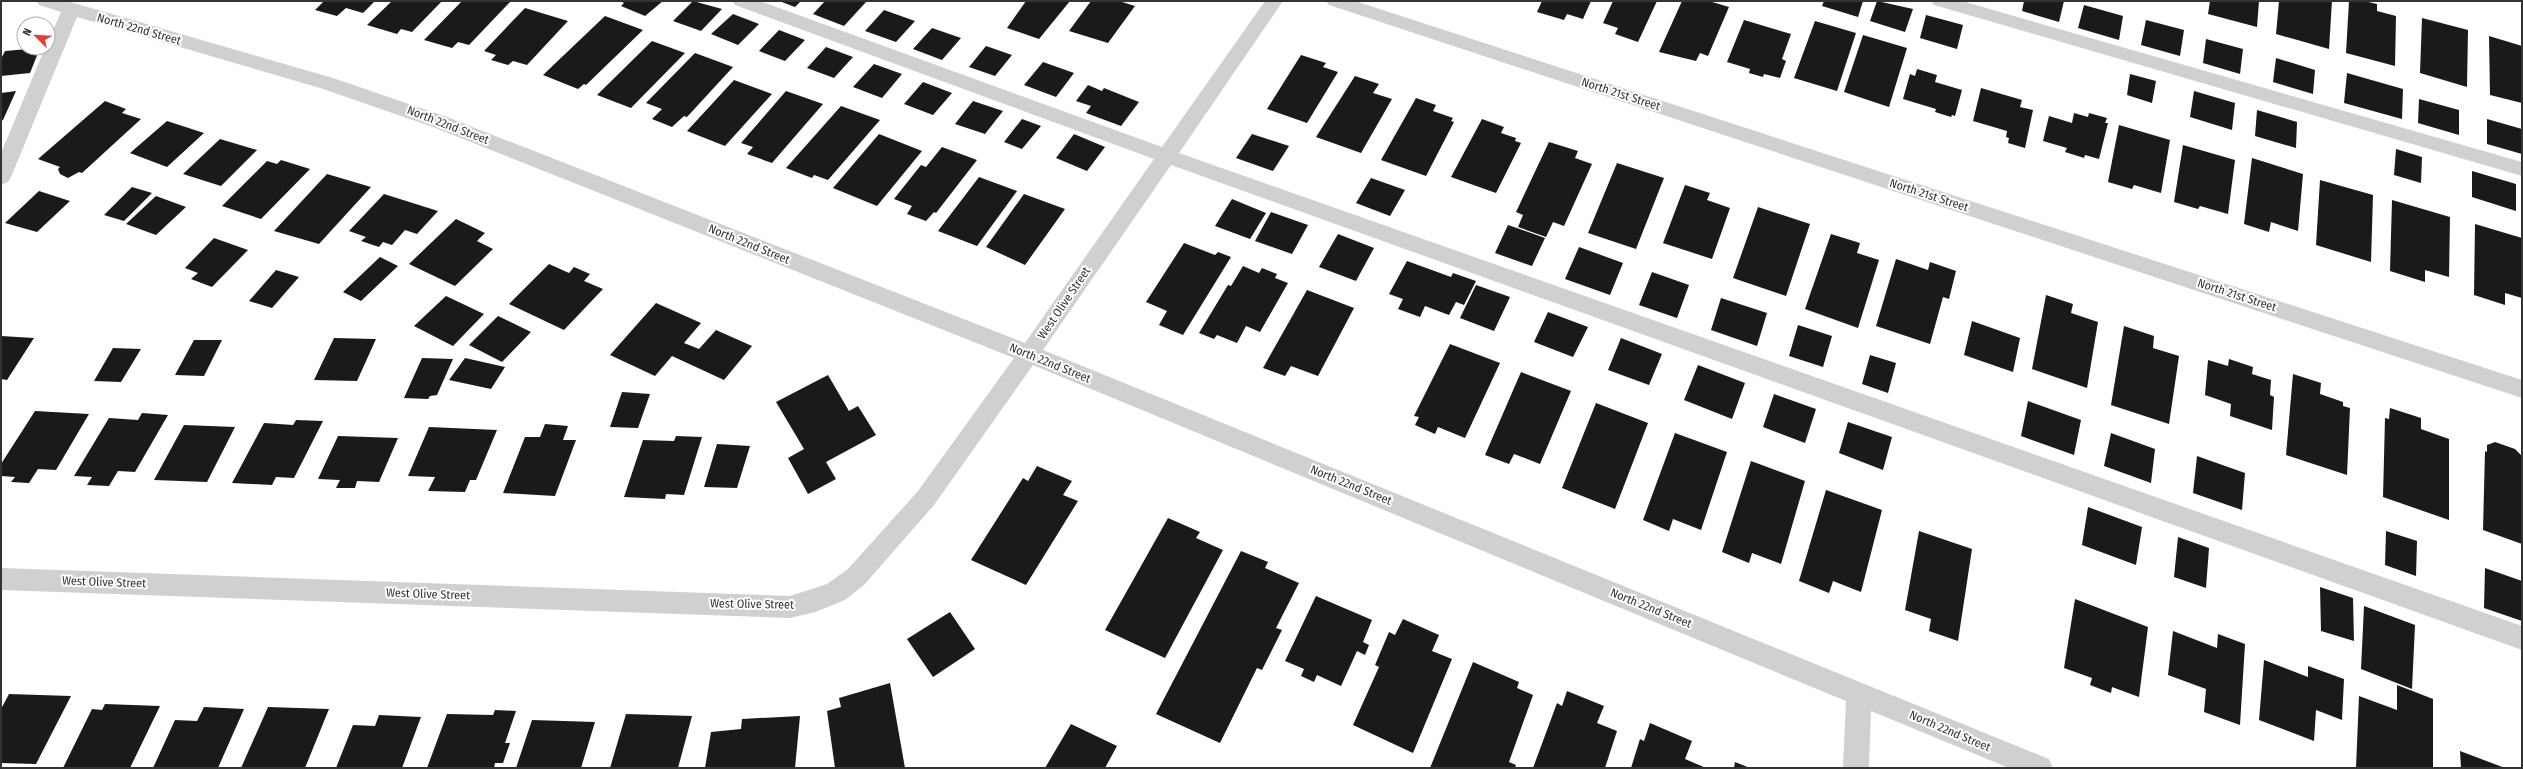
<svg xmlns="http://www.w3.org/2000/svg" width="2523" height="769" viewBox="0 0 2523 769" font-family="'Fira Sans Condensed',sans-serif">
	<rect width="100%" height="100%" fill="#fff"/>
	<!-- building -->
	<path fill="#1a1a1a" d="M324,1H375L363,13L346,8L337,16L315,10Z
		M392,1H442L412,32L401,29L397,34L367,25Z
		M462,1H511L469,45L458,42L452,48L424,40Z
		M624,1H663L645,16L621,6L624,3L622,2Z
		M693,1L722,9L701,31L673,21Z
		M779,1H801L795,7Z
		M825,1H863L866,2L844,26L813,14Z
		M1026,1H1070L1039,39L1007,28Z
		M1091,1H1119L1135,6L1108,43L1069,31Z
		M1542,1H1591L1583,19L1567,14L1564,20L1537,12Z
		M1613,1H1657L1638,42L1615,34L1618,28L1603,23Z
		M1682,1H1709L1729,7L1708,56L1700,53L1696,61L1659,52Z
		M1824,1H1863L1858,17L1822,6Z
		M1877,1L1913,9L1905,32L1870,21Z
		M2024,1H2064L2059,22L2022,11Z
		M2210,1H2259L2257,27L2208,14Z
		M2279,1H2332L2329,49L2276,34Z
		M2349,1H2364L2377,4V11L2396,16L2395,66L2346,53Z
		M2084,5L2123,16L2119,40L2078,28Z
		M525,8L568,21L527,65L513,61L508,65L491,60L496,55L484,51Z
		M884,10L915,21L896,42L865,31Z
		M733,14L759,24L738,45L711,34Z
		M1926,15L1963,25L1957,49L1920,38Z
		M605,16L643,30L586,85L584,84L578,89L543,75Z
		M2422,18L2468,30L2467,87L2420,73Z
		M1744,20L1791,34L1782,59L1786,61L1780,78L1764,74L1763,77L1749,73L1750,69L1727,62Z
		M2146,20L2184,30L2180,56L2141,45Z
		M1815,21L1856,33L1837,91L1794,78Z
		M932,28L961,38L942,60L913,49Z
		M779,30L805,40L785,61L759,51Z
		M1863,35L1907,48L1889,107L1844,92Z
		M2489,36L2522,46V103L2490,95Z
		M2206,39L2243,49L2240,74L2203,63Z
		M652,41L685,53L631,108L597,95Z
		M986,46L1012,55L995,76L969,67Z
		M826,47L853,57L834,78L807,68Z
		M40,48L30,73L1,76V59L5,51Z
		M695,53L733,67L687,117L684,116L672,127L652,119L662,109L646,103Z
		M1301,55L1326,63L1323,67L1338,72L1307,123L1267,109Z
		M2276,58L2315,70L2313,94L2273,82Z
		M1043,62L1074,73L1056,97L1024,85Z
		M874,64L902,74L882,98L853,87Z
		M1917,69L1937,75L1935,82L1962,90L1955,116L1952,115L1951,117L1935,112L1936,109L1903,99L1910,74L1915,76Z
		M2347,73L2403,89L2402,119L2344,103Z
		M2130,74L2156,81L2152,103L2127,95Z
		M1355,76L1379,84L1373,93L1392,99L1361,153L1316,137Z
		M734,80L772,94L725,146L687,131Z
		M923,82L952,93L933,115L904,104Z
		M1088,85L1102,91L1104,88L1139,102L1121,126L1086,113L1091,106L1076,101Z
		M1981,88L2022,100L2020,107L2033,110L2025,148L2008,143L2009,138L2006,137L2007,131L1973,121Z
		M16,91L3,120L1,121V93Z
		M786,91L823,104L772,163L747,154L753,147L741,143Z
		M2194,91L2235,103L2232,130L2190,117Z
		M1416,98L1436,105L1433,111L1453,118L1451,121L1454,122L1426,176L1381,160Z
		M2419,99L2459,110V135L2418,123Z
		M105,101L126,109L122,113L141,119L82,173L79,172L68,178L60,174L58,169L60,167L38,159Z
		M973,101L1003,111L985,134L955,124Z
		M841,106L880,120L828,180L814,175L812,178L786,168Z
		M2257,110L2297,122L2296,148L2255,136Z
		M2074,113L2088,117L2089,113L2107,118L2105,123H2108L2099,159L2085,155L2084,158L2065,152L2067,148L2043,141L2049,116L2072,123Z
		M1022,119L1041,126L1022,149L1004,142Z
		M1482,119L1504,127L1501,133L1516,138L1515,141L1521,143L1496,193L1451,177Z
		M2487,119L2522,129V154L2487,144Z
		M167,121L204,133L167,167L130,153Z
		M2119,125L2170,140L2161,193L2134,185L2132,189L2108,182Z
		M879,134L922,151L877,206L833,188Z
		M1074,134L1105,147L1087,171L1056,158Z
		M1252,134L1289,146L1273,171L1236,158Z
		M220,139L257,150L221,186L183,174Z
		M1549,142L1578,151L1575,158L1592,164L1564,226L1553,222L1546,237L1518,227L1523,215L1516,212Z
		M2183,145L2235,160L2228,214L2200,206L2198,209L2174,202Z
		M942,147L977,160L936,213L934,212L926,221L907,214L912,206L894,199L921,165L926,167Z
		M2396,149L2422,157L2421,183L2394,175Z
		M2252,158L2303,174L2298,231L2271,222L2269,232L2244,224Z
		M281,160L310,169L261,219L222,206L267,161L277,164Z
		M1617,163L1664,178L1636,249L1588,233Z
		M2472,171L2516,184V211L2472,197Z
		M327,174L371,187L319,244L274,231Z
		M979,177L1017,191L977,246L938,231Z
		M1371,178L1405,190L1390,216L1356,203Z
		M2320,180L2373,195L2371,262L2316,245Z
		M1685,185L1710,193L1707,200L1730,208L1712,259L1663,243Z
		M132,187L152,193L124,221L104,215Z
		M39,191L70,201L37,232L5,223Z
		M384,194L438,211L417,234L405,230L392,245L383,242L379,247L361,241L366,237L349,231Z
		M1024,194L1065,209L1025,265L986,247Z
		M156,196L186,207L156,235L126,224Z
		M1232,199L1266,213L1250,239L1215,226Z
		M2392,200L2450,217L2449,277L2425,270V282L2390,271Z
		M1758,207L1810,224L1786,296L1733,278Z
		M1271,212L1308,225L1292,254L1255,241Z
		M456,219L485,233L477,241L493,249L455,286L409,264Z
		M2475,224L2522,238V298L2505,293V305L2474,295Z
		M1508,225L1545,238L1532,266L1495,253Z
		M1338,234L1374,248L1356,281L1319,267Z
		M1831,234L1860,243L1857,253L1879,260L1858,328L1805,309Z
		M214,238L248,250L212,287L191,279L198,273L185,268Z
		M1184,243L1215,255L1218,252L1231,257L1183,335L1159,325L1167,311L1146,302Z
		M1579,247L1623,263L1610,295L1565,279Z
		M380,257L398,266L361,301L343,292Z
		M1896,259L1928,270L1930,262L1956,271L1949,299L1943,297L1930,344L1876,326Z
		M1407,261L1451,277L1453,273L1476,281L1464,305L1456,302L1449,315L1425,306L1420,317L1398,309L1403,299L1389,294Z
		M549,264L569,273L574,267L590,274L584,281L603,289L564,330L509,304Z
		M1243,266L1259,273L1262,268L1277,274L1275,278L1288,283L1260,332L1246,326L1237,343L1217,335L1214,339L1199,333L1228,285L1231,286Z
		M276,270L299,277L272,308L249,301Z
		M1652,272L1689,285L1677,318L1639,305Z
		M1476,285L1510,297L1494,331L1460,318Z
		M1307,290L1354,308L1318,376L1291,366L1285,376L1263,368Z
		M2046,295L2073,304L2071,313L2098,322L2087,388L2032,369Z
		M446,296L484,314L453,346L414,326Z
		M1721,298L1767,313L1757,346L1711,330Z
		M656,303L701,323L684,343L699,349L716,330L752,346L724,380L672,356L655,376L610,355Z
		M1548,312L1588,327L1573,357L1534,342Z
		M498,316L531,332L502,362L469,345Z
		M1972,321L2020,338L2013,372L1964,355Z
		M1798,325L1832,336L1823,367L1789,356Z
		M2124,326L2154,336L2153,348L2179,356L2169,424L2111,405Z
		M1,336L34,338L7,380L1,379Z
		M334,338L376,339L357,381L314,380Z
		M1621,338L1662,354L1649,385L1608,370Z
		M194,340H222L204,376L175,375Z
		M1450,344L1500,363L1465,438L1438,427L1435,434L1415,425L1419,417L1414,416Z
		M113,348L141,349L121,382L94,381Z
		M1870,355L1896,363L1888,393L1862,384Z
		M422,358L453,359L437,395L430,396L428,399L404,398Z
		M465,358L505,367L491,389L449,380Z
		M2229,359L2253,367L2252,374L2271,380L2270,395L2274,397L2272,430L2230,416L2231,404L2205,395L2208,360L2228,366Z
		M1698,365L1745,383L1732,419L1684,400Z
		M1521,372L1571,391L1540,464L1514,454L1509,464L1485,455Z
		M2293,374L2321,383L2320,394L2343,402V406L2350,408L2347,475L2286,455Z
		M828,375L849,411L858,406L876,435L826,462L836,479L808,494L788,458L804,449L776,402Z
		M622,392L650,394L638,428L610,427Z
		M1774,394L1816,409L1805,443L1763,427Z
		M2028,401L2081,420L2074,455L2021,436Z
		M1596,403L1648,423L1615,509L1562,488Z
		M2390,408L2421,418V429L2449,439V520L2383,497L2385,418L2389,419Z
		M35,411L89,414L56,470L38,469L29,483L11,482L15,477L1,476V464Z
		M142,413L168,415L135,472L118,471L109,486L87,485L92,477L74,476L109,418L138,420Z
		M296,420L323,421L294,478L276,477L272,485L232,483L264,423L293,425Z
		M1848,422L1892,437L1883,470L1839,453Z
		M545,424L568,426L563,440H576L555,496L503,493L525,437H540Z
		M184,425L235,427L207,482L154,480Z
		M429,427L497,430L476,480H470L465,492L428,491L435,477L408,476Z
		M1675,433L1727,452L1701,530L1673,519L1669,531L1643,520Z
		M2111,433L2155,449L2151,483L2104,466Z
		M338,436L398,438L379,482L357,481L355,488H336L340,480L318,479Z
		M676,436L702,437L684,495L666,494L665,499L624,497L643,440L674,441Z
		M2495,442L2515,449L2522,456V544L2483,530L2485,451L2487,452V445Z
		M717,444L750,446L737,488L704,487Z
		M2197,456L2245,473L2242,510L2193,493Z
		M1751,461L1805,481L1781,564L1752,553L1749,563L1722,552Z
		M1037,466L1072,481L1063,495L1078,501L1026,585L971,560L1023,478L1028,481Z
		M1826,490L1882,510L1861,592L1833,581L1829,593L1799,581Z
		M2088,507L2142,527L2136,565L2082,545Z
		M1168,518L1200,532L1196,538L1223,550L1165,658L1105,630Z
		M1919,531L1972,549L1958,641L1929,631L1931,619L1905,610Z
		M2386,531L2417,541L2416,576L2385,565Z
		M2178,537L2209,548L2206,588L2174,577Z
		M1241,551L1268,562L1265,568L1299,583L1276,628L1282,630L1262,670L1257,668L1220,743L1156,714Z
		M2485,568L2522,581V621L2484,608Z
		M2320,587L2353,598L2354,641L2321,631Z
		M1316,596L1372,620L1363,642L1369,645L1365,655L1357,651L1341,686L1317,675L1314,682L1301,676L1304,669L1285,661Z
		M2075,599L2148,627L2139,697L2112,687L2111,693L2090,685L2092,678L2064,668Z
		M2364,606L2415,625L2412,689L2361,669Z
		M950,612L975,649L933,677L907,639Z
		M1403,619L1439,635L1432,651L1452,659L1413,753L1353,725L1379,667L1375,665L1389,632L1395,635Z
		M2173,631L2217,648L2218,634L2245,644L2240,725L2204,712L2206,689L2168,675Z
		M2264,660L2308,677V666L2344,679L2342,720L2316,710L2314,741L2259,720Z
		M1473,662L1519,682L1517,688L1533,695L1509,762L1516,765L1515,768H1430Z
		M890,683L905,768H835L827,711L841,707L839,698Z
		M2397,685L2433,699V768H2356L2359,696L2397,710Z
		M1567,691L1604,706L1597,723L1617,731L1605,768H1533L1557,703L1562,706Z
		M9,694L71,696L36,764L1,763V709Z
		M105,704L160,706L130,768H63L92,709L102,710Z
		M204,707L244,709L218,768H153L175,720L197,721Z
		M268,707L329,709L305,768H241Z
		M495,710L516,711L505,743H510L503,763H495L494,768H427L447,714L493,715Z
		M626,714L692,716L678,768H610Z
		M379,715L421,717L402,768H336L353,725L375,726Z
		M800,716L795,768H705L711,732L741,729L742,719Z
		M532,720L595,722L581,768H516Z
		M1650,723L1692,741L1685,759L1706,768H1631L1640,739L1644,741Z
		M1071,724L1117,746L1105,768H1045Z
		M2460,751L2505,768H2461Z
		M1735,762L1750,768H1734Z"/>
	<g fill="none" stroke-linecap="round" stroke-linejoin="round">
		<!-- minor -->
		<path fill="#d0d0d0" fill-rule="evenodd" d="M36,1H67L333,78L447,117L1025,343L1154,159L735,5L732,1H760L1162,147L1265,1H1283L1179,153L2522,626V650L1171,165L1043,350L2049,759L2053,768H2009L1871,711L1869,768H1843L1846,701L1033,365L934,505L864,585L845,600L815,612L790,618L1,590V568L790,596L827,584L848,569L918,491L1014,358L433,127L320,88L77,17L11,177L8,182L1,185V153L45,48H48V42L61,12L39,5Z
			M1326,1H1355L2522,380V398L1329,5Z
			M1931,1H1962L2522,162V176L1934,5Z"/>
	</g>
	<g text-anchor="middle" stroke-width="4" stroke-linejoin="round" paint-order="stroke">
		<!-- street labels -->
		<g font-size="12" fill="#333" stroke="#fff">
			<text transform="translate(139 29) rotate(16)" y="4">North 22nd Street</text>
			<text transform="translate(1621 94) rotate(18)" y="4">North 21st Street</text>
			<text transform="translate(448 125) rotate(21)" y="4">North 22nd Street</text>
			<text transform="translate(1929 195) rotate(18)" y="4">North 21st Street</text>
			<text transform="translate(749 244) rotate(22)" y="4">North 22nd Street</text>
			<text transform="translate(2237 295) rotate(18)" y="4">North 21st Street</text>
			<text transform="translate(1064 303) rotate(-56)" y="4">West Olive Street</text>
			<text transform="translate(1050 363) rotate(22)" y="4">North 22nd Street</text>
			<text transform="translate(1351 485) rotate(22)" y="4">North 22nd Street</text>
			<text transform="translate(104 582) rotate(2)" y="4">West Olive Street</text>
			<text transform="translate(428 594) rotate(2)" y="4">West Olive Street</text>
			<text transform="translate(752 604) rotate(1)" y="4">West Olive Street</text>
			<text transform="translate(1651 608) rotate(22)" y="4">North 22nd Street</text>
			<text transform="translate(1950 731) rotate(23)" y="4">North 22nd Street</text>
		</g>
	</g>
	<!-- border -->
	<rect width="2523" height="769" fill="none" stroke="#333333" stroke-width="4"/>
	<!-- north arrow -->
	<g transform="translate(36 36) rotate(294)"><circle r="19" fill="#ffffff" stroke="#adadad"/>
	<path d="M0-3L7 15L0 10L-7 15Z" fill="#e53c3a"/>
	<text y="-6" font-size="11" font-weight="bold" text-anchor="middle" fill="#333333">N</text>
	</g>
</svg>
